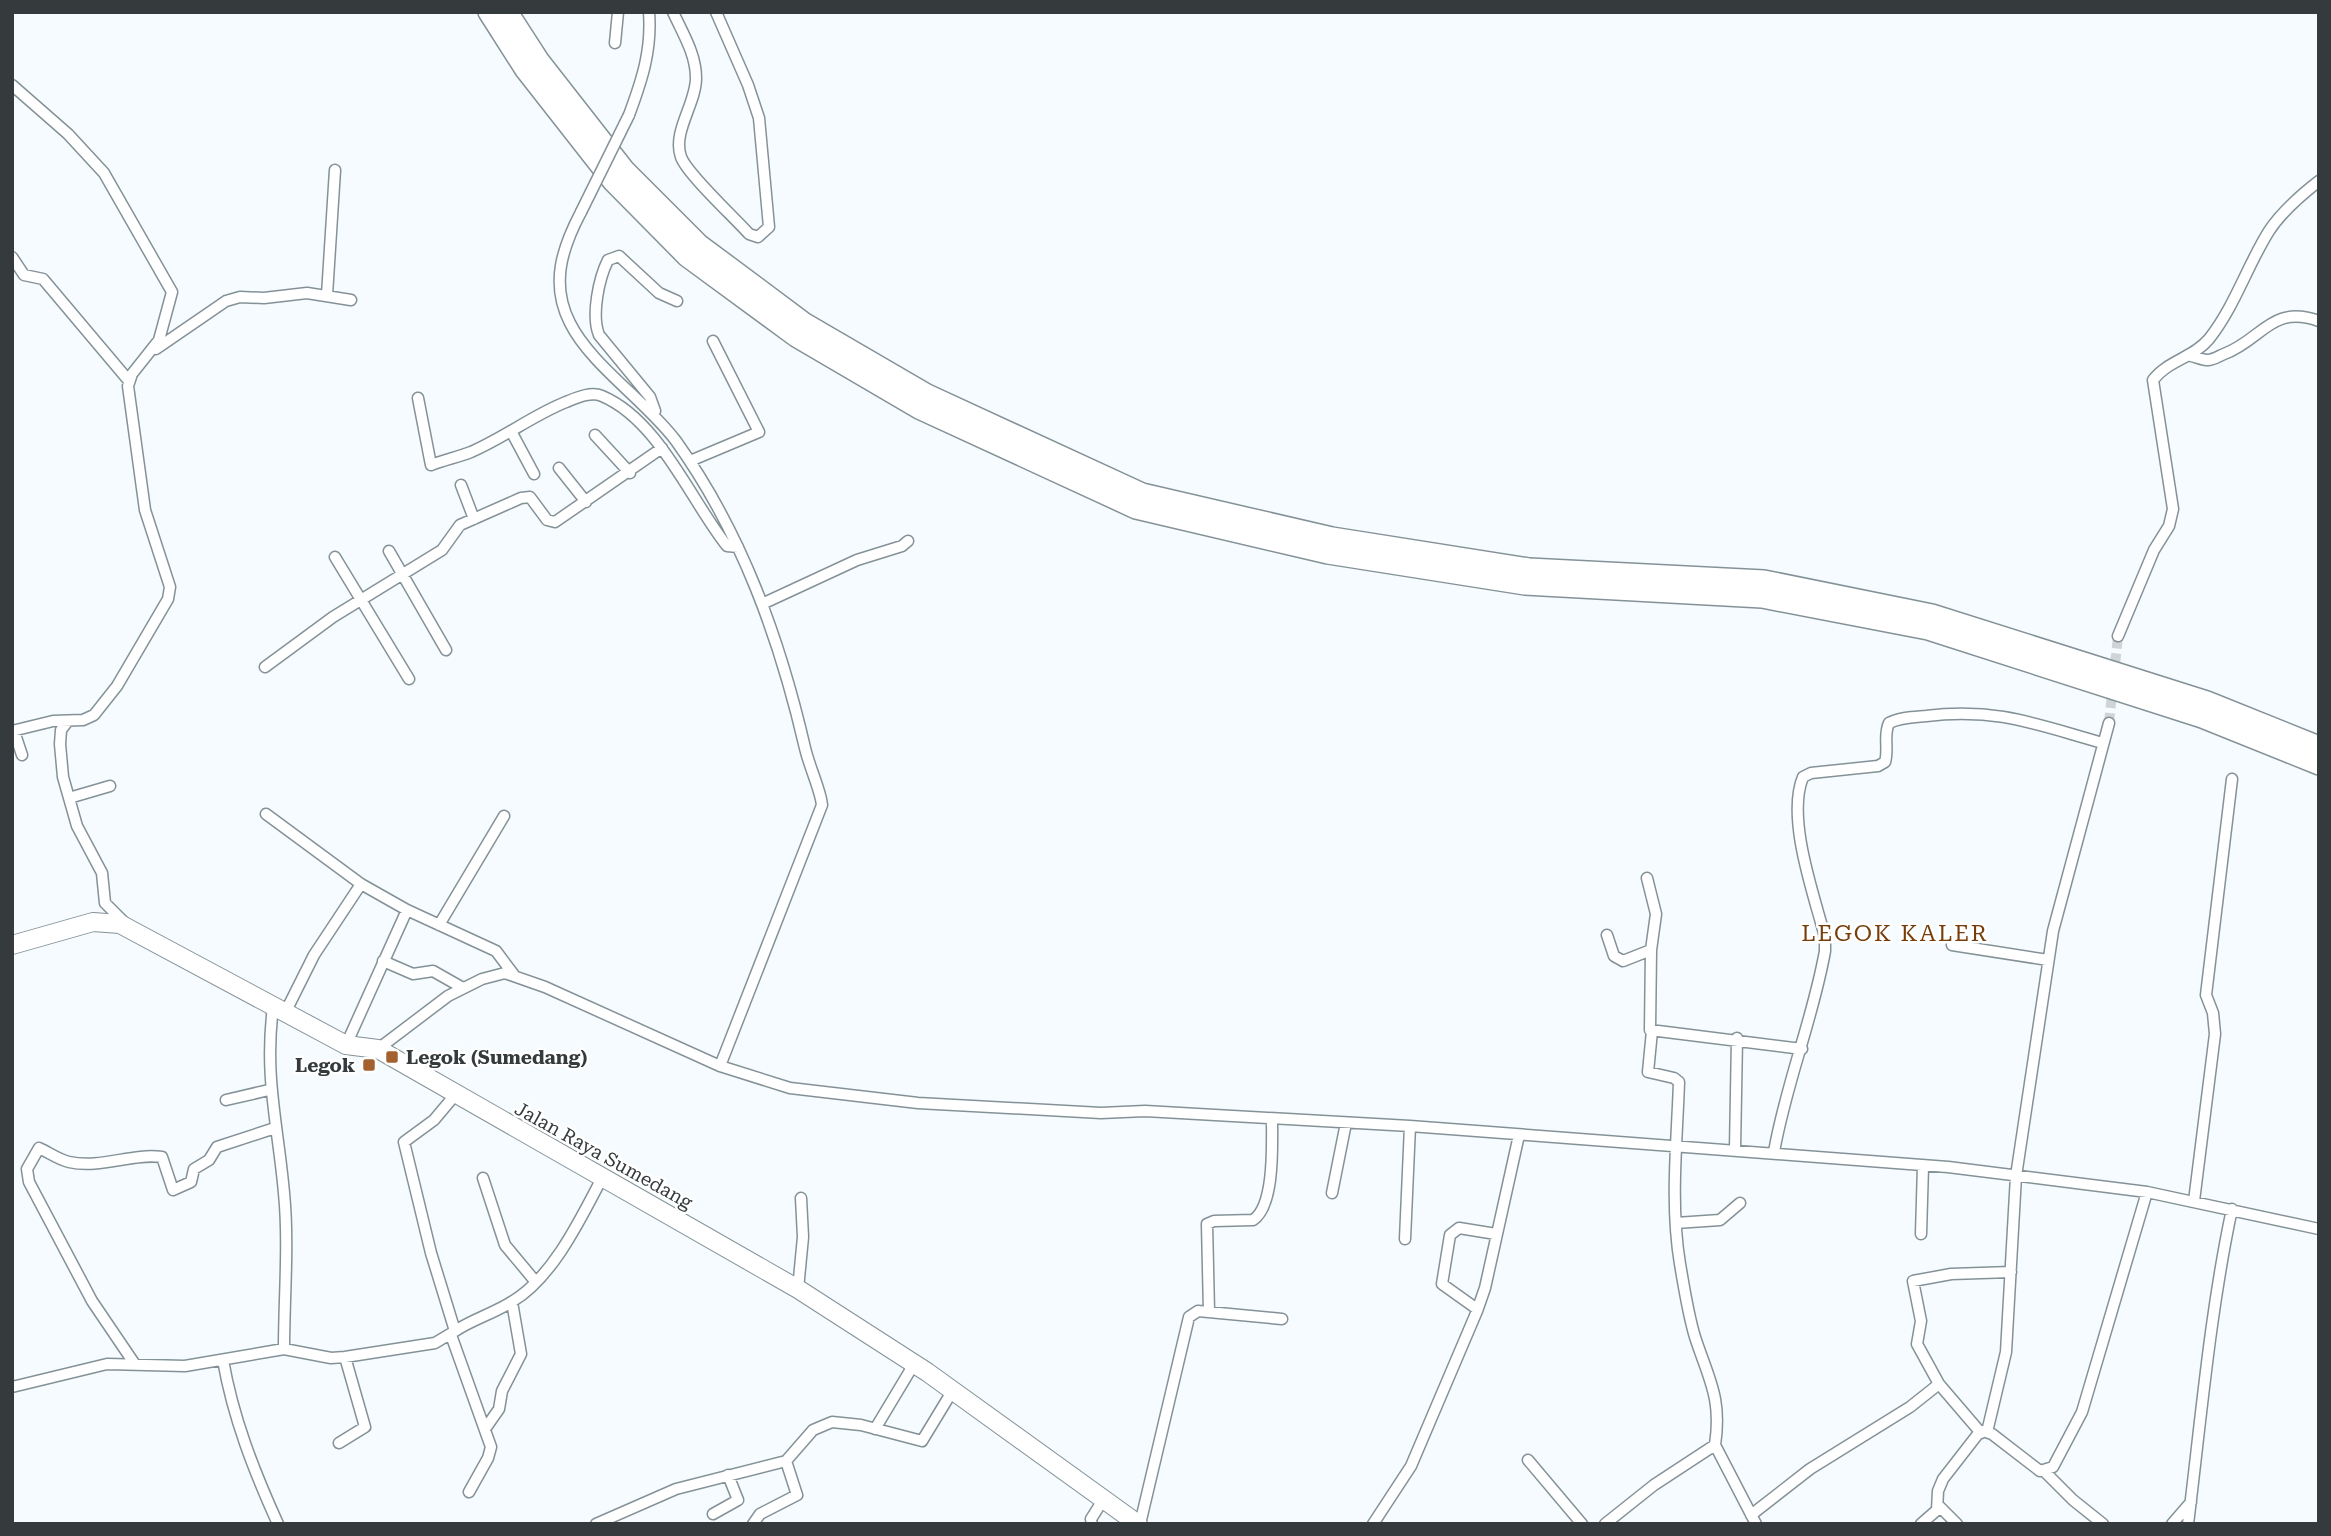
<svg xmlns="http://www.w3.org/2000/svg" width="2331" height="1536" viewBox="0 0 2331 1536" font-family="'Roboto Serif',serif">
	<rect width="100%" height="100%" fill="#f5fbfe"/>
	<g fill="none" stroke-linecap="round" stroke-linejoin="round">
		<!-- minor-tunnel -->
		<path stroke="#cfd5d7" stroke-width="10" stroke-dasharray="10 5" stroke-linecap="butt" d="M2109,723L2118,636"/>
		<!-- minor casing -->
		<g stroke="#849298" stroke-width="13">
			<path id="minor" d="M673,12C683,34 696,54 696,78C696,104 672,132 681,157C687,174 734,217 749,234L758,237L769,227L759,118L748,85L716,12
				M615,43L618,12
				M12,85L68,134L104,173L172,292L159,340L132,374L128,386L145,510L170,587L168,599L117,686L94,715L83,720L53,721L12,731
				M629,115C642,80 652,50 649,12
				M581,212C562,248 550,284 570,323C591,365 646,401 676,441C742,533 780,640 805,748C809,765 817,782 821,799L822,805L720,1066
				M12,257L24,275L43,279L129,381
				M327,295L335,170
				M156,349L226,301L240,297L264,298L307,293L351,300
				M2191,356C2196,357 2203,360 2208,360C2213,360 2219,356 2224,354C2262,340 2271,304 2319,321
				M418,398L431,465C444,460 458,457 471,452C504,438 533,415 566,402C576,398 591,391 602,396C659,420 691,501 727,546L738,547
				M655,411L650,397L599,335C591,315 599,278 608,260L619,256L659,293L677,301
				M511,431L534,474
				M595,435L630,473
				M690,461L759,432L713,341
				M559,468L586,502
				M461,485L474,519
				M389,551L446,650
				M335,557L409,679
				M762,604L857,560L902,546L908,541
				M2118,636L2154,550L2169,526L2173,509L2153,380C2167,361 2193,358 2209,339C2235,306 2247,266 2269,231C2282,211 2301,195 2319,181
				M265,667L333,617L442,550L460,525L521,498L530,497L547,520L555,522L662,448
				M68,721L61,730L60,744L63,777L77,826L102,873L105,903L127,925
				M14,731L22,755
				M69,798L110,786
				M266,814L361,884L407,910L496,951L514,975
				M1647,878L1656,914L1651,950L1650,1030L1802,1049
				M439,925L504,816
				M1607,935L1614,956L1623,961L1651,950
				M1952,945L2048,960
				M383,961L413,974L433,971L463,988
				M273,1007C264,1077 278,1125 284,1193C289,1244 284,1297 284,1349
				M285,1013L314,955L361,884
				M346,1045L407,910
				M378,1049L448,996L482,979L505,973L545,987L720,1066L790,1088L918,1103L1101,1113L1145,1111L1410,1126L1948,1167L2147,1192L2319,1229
				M455,1095L434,1120L404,1142L431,1253L455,1331C473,1319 495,1313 513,1301C553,1277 581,1218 602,1178
				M226,1100L269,1090
				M1735,1149L1737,1038
				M1774,1152C1786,1083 1813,1019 1825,951V937C1814,895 1786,818 1803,777L1811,773L1878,766L1885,762C1889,749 1883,735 1889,723C1900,717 1914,717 1926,716C1996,707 2038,725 2103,743
				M483,1178L505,1245L535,1281
				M1332,1193L1346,1123
				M2194,1201L2215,1034L2213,1013L2206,995L2232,779
				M1676,1223L1720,1220L1740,1203
				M1921,1234L1923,1166
				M1405,1239L1410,1126
				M798,1289L803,1237L801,1198
				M1477,1309L1442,1284L1450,1235L1459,1228L1496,1234
				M1209,1312L1207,1224L1214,1221L1253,1220C1275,1206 1272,1143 1272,1119
				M451,1335L491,1447L488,1458L469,1492
				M223,1360C233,1418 254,1471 278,1524
				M134,1363L92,1301L29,1182L27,1169L39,1148C48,1152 59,1160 69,1162C101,1169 131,1153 162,1157L173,1190L191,1182L194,1169L209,1160L217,1147L275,1128
				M1939,1384L1981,1433
				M12,1387L107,1364L185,1366L284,1349L331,1358L345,1357L435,1343L455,1331
				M485,1429L499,1409L502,1391L521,1354L512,1302
				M875,1429L914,1364
				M1987,1432L2006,1352L2016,1176L2053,931L2109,723
				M339,1443L365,1427L345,1357
				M1715,1445L1756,1524
				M1528,1460L1582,1524
				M2045,1472L2073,1500L2103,1524
				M1938,1505L1957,1524
				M713,1514L738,1500L728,1475
				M1751,1515L1810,1469L1910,1407L1939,1384L1917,1344L1921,1321L1913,1281L1951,1274L2011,1272
				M596,1524L676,1489L786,1461L813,1430L832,1422L861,1425L922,1441L953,1390
				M753,1524L760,1514L797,1495L786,1461
				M1092,1524L1091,1519L1103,1500
				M1140,1524L1189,1317L1198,1311L1282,1319
				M1373,1524L1411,1466L1477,1311L1485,1288L1519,1135
				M1605,1524L1654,1485L1715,1445C1722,1398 1709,1380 1695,1337C1688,1314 1684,1287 1680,1264C1670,1204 1677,1142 1679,1082L1674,1078L1648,1072L1652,1031
				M1921,1524L1937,1510L1938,1491L1943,1479L1978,1434L1983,1431L1992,1434L2040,1471L2053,1467L2082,1412L2147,1192
				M2172,1524L2191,1502
				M2188,1524C2201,1419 2210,1312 2232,1209"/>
		</g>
		<!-- trunk casing -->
		<g stroke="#849298" stroke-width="20">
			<path id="trunk" d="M12,945L93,922L120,924L346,1045L378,1049L798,1289L927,1372L1138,1524"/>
		</g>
		<!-- motorway casing -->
		<g stroke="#849298" stroke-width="22">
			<path id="motorway" d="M488,12L525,70L612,181L687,257L796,337L919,409L1136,509L1328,554L1525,585L1762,598L1928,630L2202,718L2319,765
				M508,12L539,60L625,170L699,244L805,323L927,394L1142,493L1332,537L1529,568L1764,580L1932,614L2207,701L2319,746"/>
		</g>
		<!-- minor -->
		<use href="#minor" stroke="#fff" stroke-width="10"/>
		<!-- trunk -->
		<use href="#trunk" stroke="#fff" stroke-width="18"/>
		<!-- motorway -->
		<use href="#motorway" stroke="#fff" stroke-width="19"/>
		<!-- minor-bridge casing -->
		<g stroke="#849298" stroke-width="13" stroke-linecap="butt">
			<path id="minor-bridge" d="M581,212L629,115"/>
		</g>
		<!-- minor-bridge -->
		<use href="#minor-bridge" stroke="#fff" stroke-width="10"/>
	</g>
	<!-- markers -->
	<g fill="#a46130" stroke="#fff" stroke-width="2.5">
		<rect x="385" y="1050" width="14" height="14" rx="3.5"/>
		<rect x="362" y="1058" width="14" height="14" rx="3.5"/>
	</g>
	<g text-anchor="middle" stroke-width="5" stroke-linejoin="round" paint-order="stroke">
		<!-- poi labels -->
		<g font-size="19" font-weight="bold" fill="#353b3d" stroke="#fff" text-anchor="start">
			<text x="406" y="1064">Legok (Sumedang)</text>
			<text x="355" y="1072" text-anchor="end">Legok</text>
		</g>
		<!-- street labels -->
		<g font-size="19" fill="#353b3d" stroke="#fff">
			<text transform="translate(604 1155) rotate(29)" y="7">Jalan Raya Sumedang</text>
		</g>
		<!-- quarter labels -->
		<g font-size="23" letter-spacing="2" fill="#773d0b" stroke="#fff">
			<text x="1895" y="941">LEGOK KALER</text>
		</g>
	</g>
	<!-- border -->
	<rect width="2331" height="1536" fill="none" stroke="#353b3d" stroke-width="28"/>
</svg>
